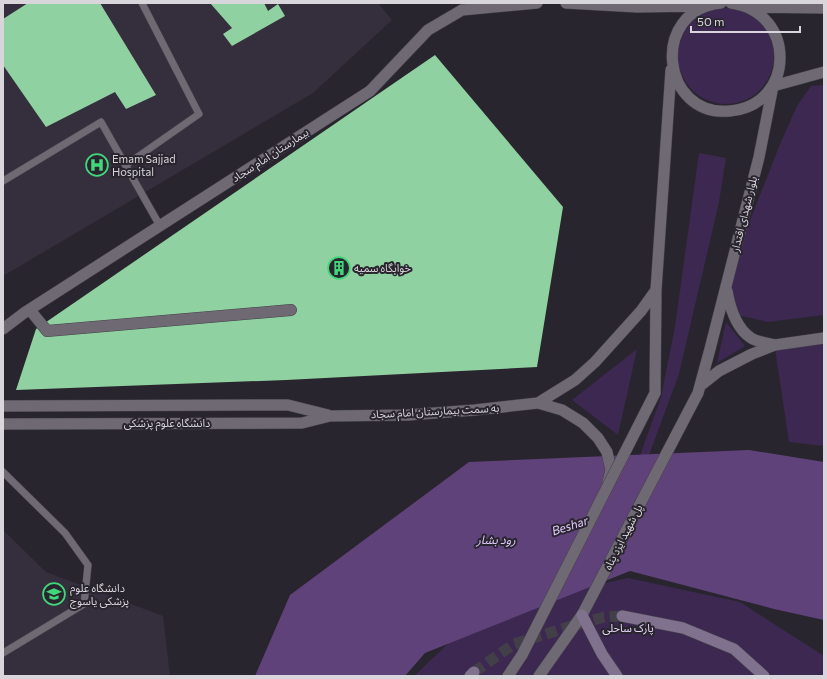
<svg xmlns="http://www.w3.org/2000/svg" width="827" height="679" viewBox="0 0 827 679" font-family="Commissioner,'Noto Sans Arabic',sans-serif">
	<rect width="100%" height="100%" fill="#29252e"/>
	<!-- built -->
	<path fill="#352e3c" d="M3,3H378L392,20L313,93L3,276Z
		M3,530L46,572L163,616L170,676H3Z"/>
	<!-- green -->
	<path fill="#3d2851" d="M678 56a48 48 0 1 1 96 0a48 48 0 1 1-96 0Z
		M824,85V315L768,322L715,310L780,144L797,106L811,86Z
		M699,153L726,158L719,202L679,374L642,474L593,586L628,578L740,602L824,656V676H414L473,620L634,472L661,397L675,327Z
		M726,322L745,346L717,363Z
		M824,343V446L789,442L775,349Z
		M637,349L618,435L572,400Z"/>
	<!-- water -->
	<path fill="#5f427a" d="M749,450L824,462V620L774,609L630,571L425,653L405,676H255L290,595L469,462Z"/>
	<!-- building -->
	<path fill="#90d1a1" d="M28,3H100L156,95L126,109L115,92L46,127L3,65V19Z
		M210,3H264L268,11L278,4L285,16L232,46L223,34L232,28Z
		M435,55L563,207L537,367L286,380L16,390L36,329Z"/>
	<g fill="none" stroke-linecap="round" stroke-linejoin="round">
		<!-- secondary-tunnel -->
		<path stroke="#433f48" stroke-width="11" stroke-dasharray="11 5.5" stroke-linecap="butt" d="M474,672L514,644L565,628L604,617L622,616"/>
		<!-- service casing -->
		<g stroke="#454249" stroke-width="8">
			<path id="service" d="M126,165L199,114L142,3
				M3,181L101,122L160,226
				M3,472L65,533L88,565L84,604L3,653"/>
		</g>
		<!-- minor casing -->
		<g stroke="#454249" stroke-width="12">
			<path id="minor" d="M30,310L47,331L291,310"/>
		</g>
		<!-- tertiary casing -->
		<g stroke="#454249" stroke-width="12">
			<path id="tertiary" d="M566,3L637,7L704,6
				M721,3C649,10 661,118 730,111C796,105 797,12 731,3
				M749,7L824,8
				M727,291C730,308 736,328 751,338C757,342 768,343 775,345
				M3,329L24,313L370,91L428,30L462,10L537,3
				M700,386L719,371L752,354L775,345L824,338
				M655,393L656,290L671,70
				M538,403L575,380L595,362L641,311L656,290
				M3,406L288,405L328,415
				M3,424L302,423L330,416L408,415L475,410L538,403L562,410L583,423L598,438L607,452L611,470L608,482
				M508,676L522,655
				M539,676L582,615L698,393L710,349L759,157L773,86L824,72"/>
		</g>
		<!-- secondary casing -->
		<g stroke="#454249" stroke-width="12">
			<path id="secondary" d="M582,615L602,654L617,676
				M622,616L683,628L734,649L764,676
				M470,676L474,672"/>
		</g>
		<!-- service -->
		<use href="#service" stroke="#6e6973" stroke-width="7"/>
		<!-- minor -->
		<use href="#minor" stroke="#6e6973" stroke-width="11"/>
		<!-- tertiary -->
		<use href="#tertiary" stroke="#6e6973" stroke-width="11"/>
		<!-- secondary -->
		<use href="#secondary" stroke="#80728e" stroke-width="11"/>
		<!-- tertiary-bridge casing -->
		<g stroke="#454249" stroke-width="12" stroke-linecap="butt">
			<path id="tertiary-bridge" d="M522,655L655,393"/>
		</g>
		<!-- tertiary-bridge -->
		<use href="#tertiary-bridge" stroke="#6e6973" stroke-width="11"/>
	</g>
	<!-- icons -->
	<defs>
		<g id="hospital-ring" transform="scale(1.15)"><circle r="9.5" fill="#29252e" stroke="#43d77b" stroke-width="1.5"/><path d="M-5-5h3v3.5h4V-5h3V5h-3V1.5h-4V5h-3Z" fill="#43d77b"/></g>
		<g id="building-ring" transform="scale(1.15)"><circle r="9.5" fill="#29252e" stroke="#43d77b" stroke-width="1.5"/><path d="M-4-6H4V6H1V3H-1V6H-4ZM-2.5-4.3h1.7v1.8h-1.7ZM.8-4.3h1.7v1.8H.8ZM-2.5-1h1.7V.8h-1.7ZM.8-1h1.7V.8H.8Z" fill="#43d77b"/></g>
		<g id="university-ring" transform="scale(1.15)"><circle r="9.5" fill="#29252e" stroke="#43d77b" stroke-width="1.5"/><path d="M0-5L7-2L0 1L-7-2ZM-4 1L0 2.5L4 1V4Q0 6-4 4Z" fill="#43d77b"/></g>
	</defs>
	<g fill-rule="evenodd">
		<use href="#hospital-ring" x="97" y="165"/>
		<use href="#building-ring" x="339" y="268"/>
		<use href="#university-ring" x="54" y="594"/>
	</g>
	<g text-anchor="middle" stroke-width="4" stroke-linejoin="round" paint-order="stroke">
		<!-- street labels -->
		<g font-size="11" fill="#d8d5db" stroke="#29252e">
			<text transform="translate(270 155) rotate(-33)" y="4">بیمارستان امام سجاد</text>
			<text transform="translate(744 214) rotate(-76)" y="4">بلوار شهدای اقتدار</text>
			<text transform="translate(435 411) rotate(-3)" y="4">به سمت بیمارستان امام سجاد</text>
			<text x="167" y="427">دانشگاه علوم پزشکی</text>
			<text transform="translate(623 537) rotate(-63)" y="4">پل شهید ایزد پناه</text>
		</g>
		<!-- poi labels -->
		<g font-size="11" fill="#d8d5db" stroke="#29252e" text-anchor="start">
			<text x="112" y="163">Emam Sajjad<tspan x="112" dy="13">Hospital</tspan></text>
			<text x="354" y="272">خوابگاه سمیه</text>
			<text x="70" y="592">دانشگاه علوم<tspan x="70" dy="13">پزشکی یاسوج</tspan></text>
		</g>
		<!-- park labels -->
		<g font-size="11" fill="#e7d7fa" stroke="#29252e">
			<text x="628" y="632">پارک ساحلی</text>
		</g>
		<!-- water labels -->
		<g font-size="12" font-style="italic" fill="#e3cafe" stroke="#29252e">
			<text transform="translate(570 526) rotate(-18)" y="4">Beshar</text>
			<text x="496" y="544">رود بشار</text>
		</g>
	</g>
	<!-- border -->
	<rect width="827" height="679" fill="none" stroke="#d8d5db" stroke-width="8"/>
	<!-- scale -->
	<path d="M691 26v6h109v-6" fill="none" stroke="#d8d5db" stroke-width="2"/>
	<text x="697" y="26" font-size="12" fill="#d8d5db" stroke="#29252e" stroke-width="3" paint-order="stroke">50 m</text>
</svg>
